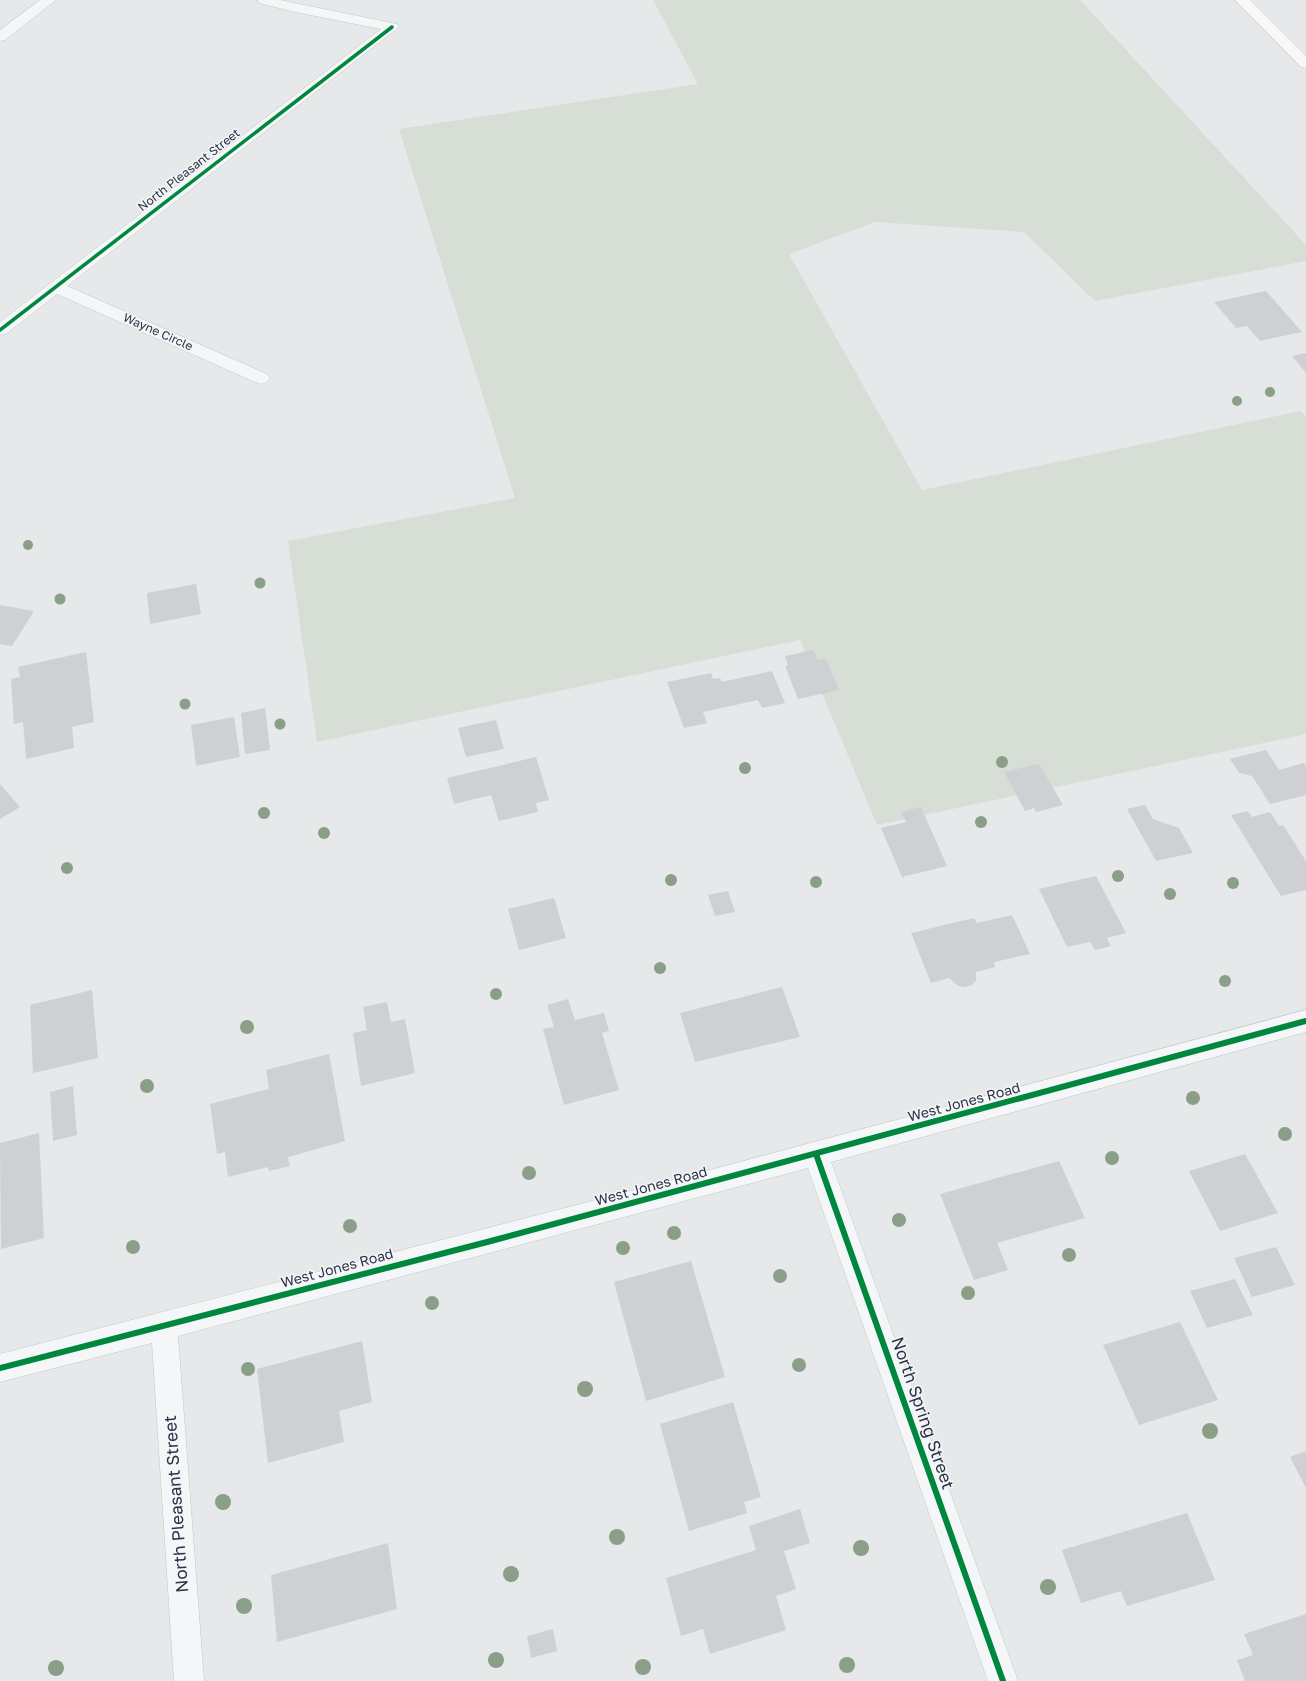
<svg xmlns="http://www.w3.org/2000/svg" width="1306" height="1681" viewBox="0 0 1306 1681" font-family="'Golos Text',sans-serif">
	<rect width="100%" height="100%" fill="#e6e8ea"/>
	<!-- green -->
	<path fill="#d6ded6" d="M653,0H1080L1306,245V261L1095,301L1024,232L875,222L789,254L922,490L1301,411L1306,417V734L877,825L800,640L317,742L288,541L515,498L399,129L698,84Z"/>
	<!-- building -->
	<path fill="#ced0d3" d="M1266,291L1302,332L1260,341L1247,326L1236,328L1214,302Z
		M1306,353V373L1292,356Z
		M196,584L201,614L150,624L147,593Z
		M0,605L34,611L12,646L0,644Z
		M813,650L818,660L826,659L839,690L798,699L785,666L788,665L785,656Z
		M86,652L94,722L72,727L74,748L26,759L23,722L14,724L11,679L20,677L18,667Z
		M772,671L785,703L762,708L758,700L703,712L707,723L684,728L667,682L711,673L713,679L720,678L722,682Z
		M265,708L270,750L245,754L241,713Z
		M234,717L240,757L196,766L191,725Z
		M496,720L504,749L466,757L458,728Z
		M1266,750L1279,770L1304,763L1306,767V795L1270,804L1252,776L1239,773L1230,759Z
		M536,757L549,800L536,803L538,812L499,821L491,795L454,804L447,778Z
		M1039,764L1063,805L1036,812L1034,808L1025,811L1004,772Z
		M0,784L20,807L0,819Z
		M1145,805L1153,819L1179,828L1193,853L1156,861L1127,809Z
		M921,807L947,866L902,877L881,828L906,822L901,812Z
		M1248,811L1252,817L1270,812L1279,826L1283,825L1306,861V890L1281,896L1231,815Z
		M1096,876L1126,933L1107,938L1111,946L1095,950L1090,942L1067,947L1039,889Z
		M728,891L735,912L715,916L708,895Z
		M554,898L566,938L519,950L508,909Z
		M1012,915L1030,954L994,962L995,967L976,972V981L972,985L965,987L958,986L949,978L931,983L911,933L974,918L977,923Z
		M782,987L800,1037L695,1062L680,1013Z
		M92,990L98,1058L33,1073L30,1005Z
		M568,999L575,1020L604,1013L609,1031L602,1033L619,1090L564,1105L543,1029L554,1027L547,1005Z
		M387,1002L391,1022L405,1019L415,1073L361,1086L353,1033L367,1030L363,1007Z
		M329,1054L345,1141L288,1157L290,1166L269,1171L268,1167L228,1177L225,1152L217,1154L210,1104L269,1089L266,1070Z
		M73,1086L77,1135L53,1141L50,1092Z
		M39,1133L44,1238L1,1249L0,1143Z
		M1245,1154L1278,1213L1220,1231L1189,1171Z
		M1059,1161L1085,1218L997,1243L1008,1270L974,1280L940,1194Z
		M1276,1247L1295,1285L1252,1297L1234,1258Z
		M691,1261L725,1377L646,1401L614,1282Z
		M1235,1279L1253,1315L1207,1328L1190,1291Z
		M1180,1322L1218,1400L1139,1425L1103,1345Z
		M362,1341L372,1402L339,1411L344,1442L268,1463L257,1369Z
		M733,1402L761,1497L744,1502L747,1513L689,1531L660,1424Z
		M1306,1451V1488L1290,1457Z
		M800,1509L810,1543L784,1551L796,1589L776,1596L786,1630L710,1654L703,1629L681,1636L666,1578L756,1550L749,1526Z
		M1187,1513L1215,1580L1127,1606L1121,1591L1081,1603L1062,1550Z
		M388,1543L397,1609L277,1642L271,1575Z
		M1306,1614V1681H1245L1237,1660L1253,1655L1244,1634Z
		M553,1629L557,1651L531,1658L527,1636Z"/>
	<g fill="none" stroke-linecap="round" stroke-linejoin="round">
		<!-- minor casing -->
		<g stroke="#c4c6c8" stroke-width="1">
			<path id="minor" d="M40,0H56L5,40L0,41V30Z
				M257,0H280L392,23L397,24L399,27L67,286L267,374L270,378L267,382L261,384L255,382L57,294L6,334L0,335V322L381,29L295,12L259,3Z
				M1306,1010V1032L831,1162L1018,1681H988L808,1168L178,1336L204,1681H174L152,1343L0,1382V1354L654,1185Z"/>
		</g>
		<!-- major casing -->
		<g stroke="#c2c5c8" stroke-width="1">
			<path id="major" d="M1235,0H1250L1306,56V68L1301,67Z"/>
		</g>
		<!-- minor -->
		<use href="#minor" fill="#f5f6f7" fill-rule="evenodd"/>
		<!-- major -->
		<use href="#major" fill="#f8f8f8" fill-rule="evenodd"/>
		<!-- cycleway-far1 casing -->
		<g stroke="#f4f6f9" stroke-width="5.5">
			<path id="cycleway-far1" d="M0,330L392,27"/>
		</g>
		<!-- cycleway casing -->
		<g stroke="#f4f6f9" stroke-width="8">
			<path id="cycleway" d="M816,1154L1003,1681
				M0,1368L491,1241L1306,1021"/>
		</g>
		<!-- cycleway-far1 -->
		<use href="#cycleway-far1" stroke="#00873e" stroke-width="3.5"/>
		<!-- cycleway -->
		<use href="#cycleway" stroke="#00873e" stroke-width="6"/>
	</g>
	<!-- trees -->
	<g fill="#8a9e88">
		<circle cx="1270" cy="392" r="5"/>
		<circle cx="1237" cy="401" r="5"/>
		<circle cx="28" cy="545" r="5"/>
		<circle cx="260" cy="583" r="5.5"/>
		<circle cx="60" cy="599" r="5.5"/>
		<circle cx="185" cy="704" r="5.5"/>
		<circle cx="280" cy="724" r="5.5"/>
		<circle cx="1002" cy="762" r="6"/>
		<circle cx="745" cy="768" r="6"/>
		<circle cx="264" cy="813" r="6"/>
		<circle cx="981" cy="822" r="6"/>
		<circle cx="324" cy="833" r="6"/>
		<circle cx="67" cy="868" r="6"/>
		<circle cx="1118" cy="876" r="6"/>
		<circle cx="671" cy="880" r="6"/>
		<circle cx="816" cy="882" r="6"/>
		<circle cx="1233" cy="883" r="6"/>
		<circle cx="1170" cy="894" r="6"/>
		<circle cx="660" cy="968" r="6"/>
		<circle cx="1225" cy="981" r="6"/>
		<circle cx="496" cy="994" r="6"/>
		<circle cx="247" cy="1027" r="7"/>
		<circle cx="147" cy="1086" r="7"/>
		<circle cx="1193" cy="1098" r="7"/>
		<circle cx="1285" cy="1134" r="7"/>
		<circle cx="1112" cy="1158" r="7"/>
		<circle cx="529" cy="1173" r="7"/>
		<circle cx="899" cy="1220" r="7"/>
		<circle cx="350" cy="1226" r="7"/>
		<circle cx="674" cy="1233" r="7"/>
		<circle cx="133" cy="1247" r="7"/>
		<circle cx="623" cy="1248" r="7"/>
		<circle cx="1069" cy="1255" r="7"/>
		<circle cx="780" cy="1276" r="7"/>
		<circle cx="968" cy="1293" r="7"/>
		<circle cx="432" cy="1303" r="7"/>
		<circle cx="799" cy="1365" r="7"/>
		<circle cx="248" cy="1369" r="7"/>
		<circle cx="585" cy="1389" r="8"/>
		<circle cx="1210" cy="1431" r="8"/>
		<circle cx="223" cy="1502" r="8"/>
		<circle cx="617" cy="1537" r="8"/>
		<circle cx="861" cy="1548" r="8"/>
		<circle cx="511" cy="1574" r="8"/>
		<circle cx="1048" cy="1587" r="8"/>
		<circle cx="244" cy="1606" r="8"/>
		<circle cx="496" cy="1660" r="8"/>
		<circle cx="847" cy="1665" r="8"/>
		<circle cx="643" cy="1667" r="8"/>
		<circle cx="56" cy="1668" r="8"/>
	</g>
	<g text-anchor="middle" stroke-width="3" stroke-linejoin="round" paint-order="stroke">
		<!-- far-street labels -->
		<g font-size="12" fill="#2b3445" stroke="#f4f6f9">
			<text transform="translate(189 170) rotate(-38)" y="4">North Pleasant Street</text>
			<text transform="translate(158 332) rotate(24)" y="4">Wayne Circle</text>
		</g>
		<!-- street labels -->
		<g font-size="14" fill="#2b3445" stroke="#f4f6f9">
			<text transform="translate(964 1102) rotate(-15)" y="5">West Jones Road</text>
			<text transform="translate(651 1186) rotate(-15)" y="5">West Jones Road</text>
			<text transform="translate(337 1268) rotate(-15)" y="5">West Jones Road</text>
		</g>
		<!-- near-street labels -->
		<g font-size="17" fill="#2b3445" stroke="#f4f6f9">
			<text transform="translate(923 1413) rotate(71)" y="6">North Spring Street</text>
			<text transform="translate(176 1504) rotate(-94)" y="6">North Pleasant Street</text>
		</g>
	</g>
</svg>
